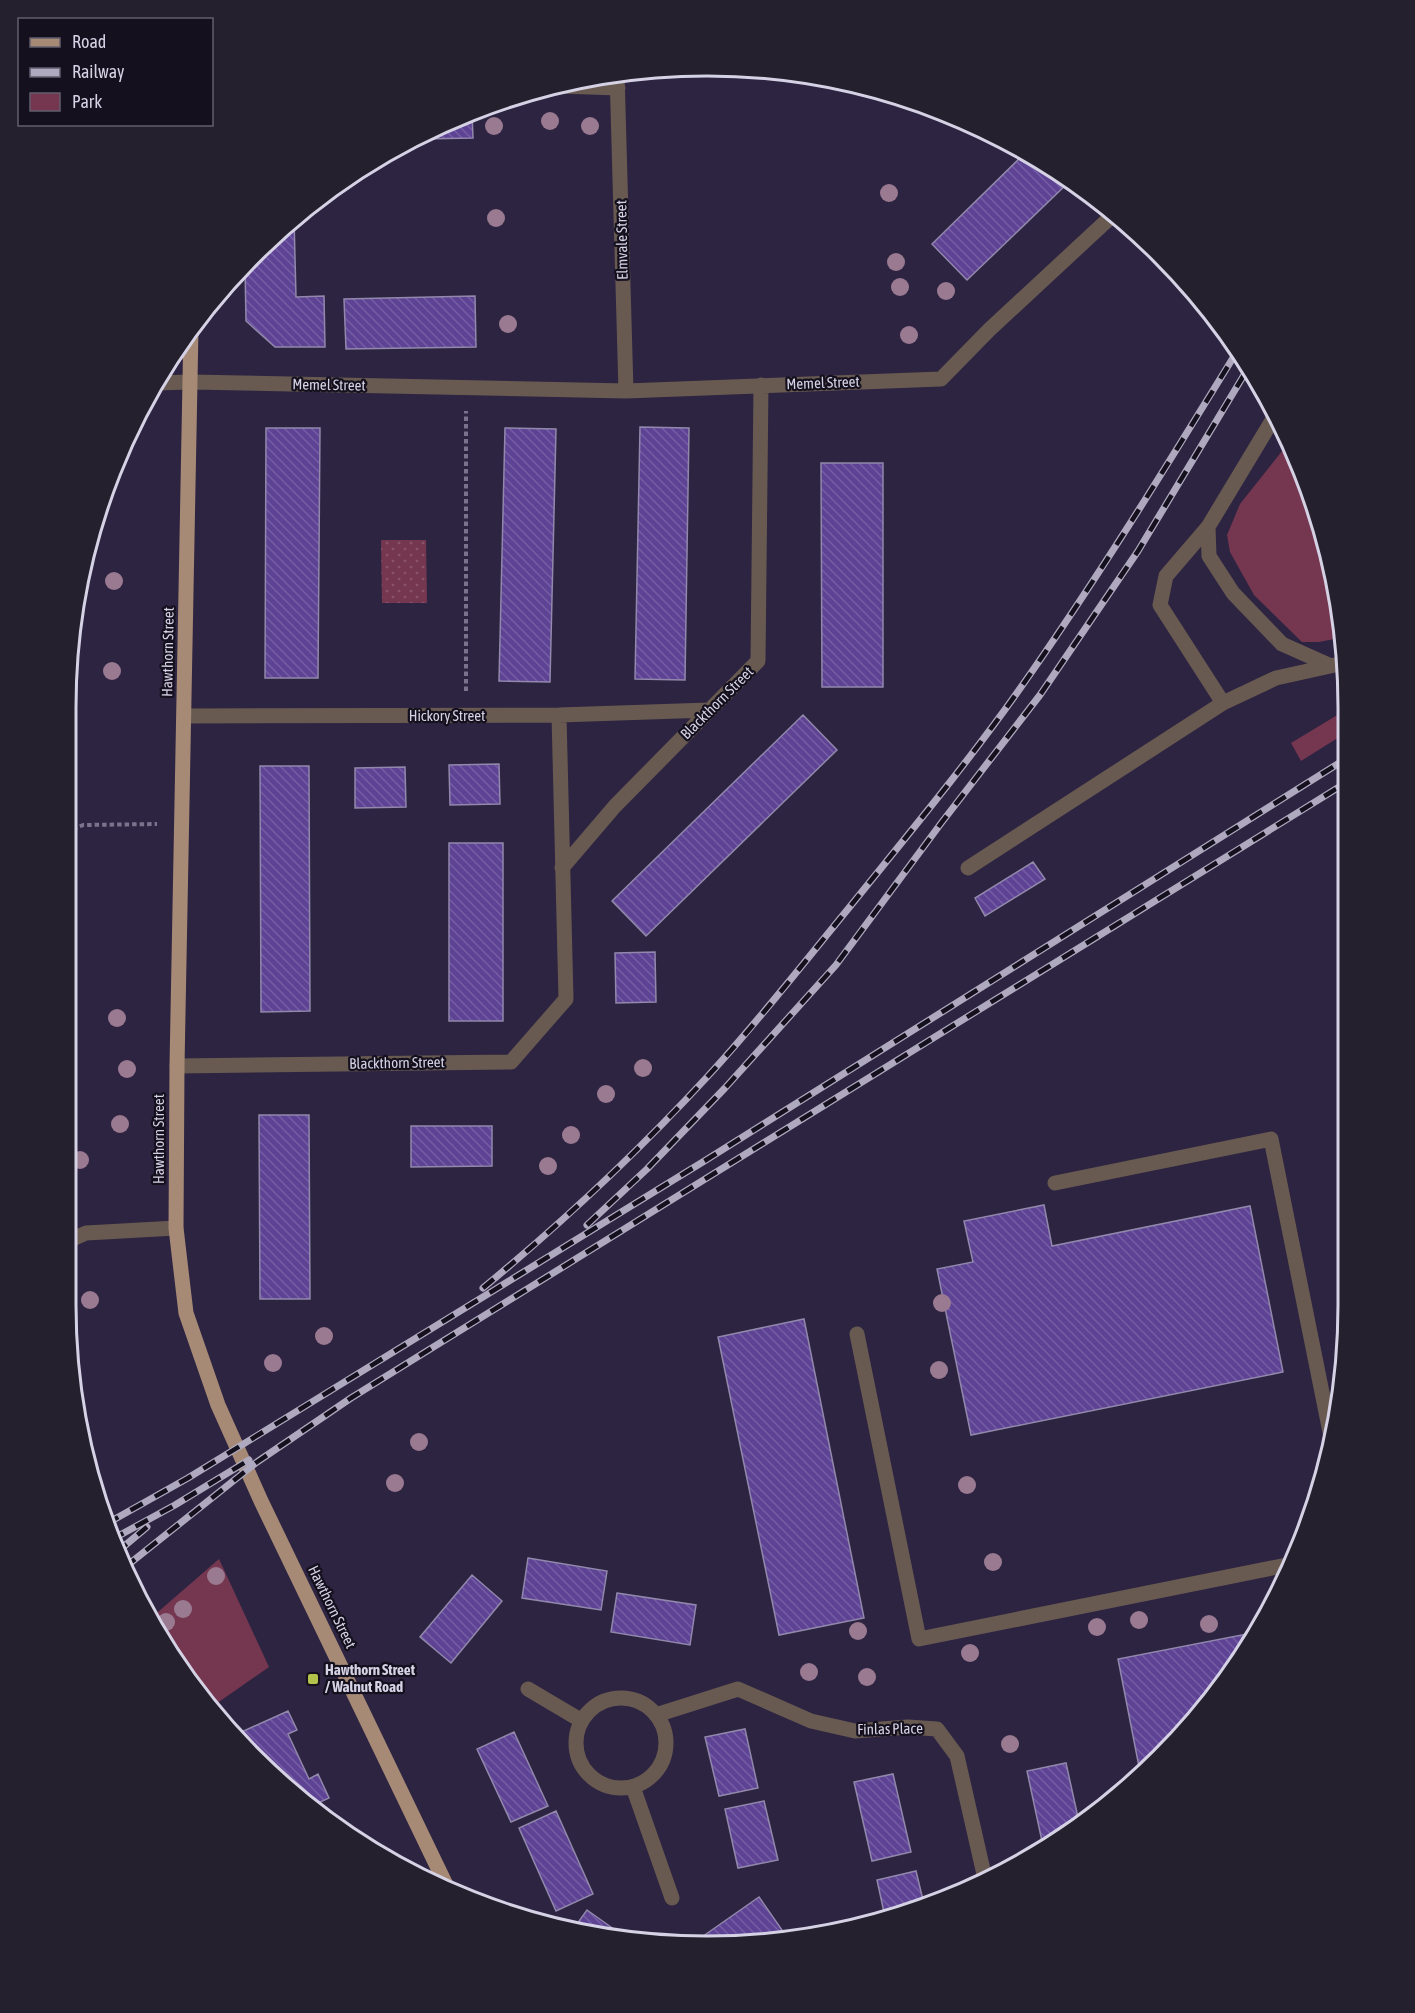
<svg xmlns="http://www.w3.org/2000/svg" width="1415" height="2013" viewBox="0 0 1415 2013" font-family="'Asap Condensed',sans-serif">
	<defs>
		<pattern id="park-dots" width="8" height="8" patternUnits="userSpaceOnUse" patternTransform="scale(1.5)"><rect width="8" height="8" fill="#753750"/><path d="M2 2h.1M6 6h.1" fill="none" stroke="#885369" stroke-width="1.8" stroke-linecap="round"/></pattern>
		<pattern id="building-back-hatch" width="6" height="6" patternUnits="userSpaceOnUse" patternTransform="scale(1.5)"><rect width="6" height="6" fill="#5e4395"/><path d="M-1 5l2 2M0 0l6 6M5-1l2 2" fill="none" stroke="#745da4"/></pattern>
	</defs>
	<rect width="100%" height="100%" fill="#2d2441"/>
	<!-- green -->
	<path fill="#753750" d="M1290,441L1315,502L1343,623L1344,637L1319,642H1302L1254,595L1230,552L1227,535L1240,504Z
		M1344,711V734L1301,761L1291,743Z
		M219,1559L269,1667L213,1706L174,1662L151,1618Z"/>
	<!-- park -->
	<path fill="url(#park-dots)" d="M381,540H426L427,603H382Z"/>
	<!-- building -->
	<path fill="url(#building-back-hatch)" stroke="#9188ab" stroke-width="1.5" d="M472,113L473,138L422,139V136Z
		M1025,153L1070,181L967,280L932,244Z
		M294,218L296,297L324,296L325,347H275L246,321L245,267L284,225Z
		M475,296L476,347L346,349L344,299Z
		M640,427L689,428L685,680L635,679Z
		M266,428H320L318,678H265Z
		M505,428L556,429L550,682L499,681Z
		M821,463H883V687H822Z
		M803,715L837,750L646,936L612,901Z
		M499,764L500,804L450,805L449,765Z
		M260,766H309L310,1011L261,1012Z
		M405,767L406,807L355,808V768Z
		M449,843H503V1021H449Z
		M1033,862L1045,879L985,916L975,898Z
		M655,952L656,1002L616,1003L615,953Z
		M259,1115H309L310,1299H260Z
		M411,1126H492V1166L411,1167Z
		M1044,1205L1052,1246L1250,1206L1283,1372L971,1435L937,1269L973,1262L964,1221Z
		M804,1319L864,1618L779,1635L718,1337Z
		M528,1558L607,1571L601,1610L522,1598Z
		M472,1575L502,1601L451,1663L420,1637Z
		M617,1593L696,1605L690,1645L611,1632Z
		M1257,1632L1217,1696L1141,1777L1118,1659Z
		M288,1711L297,1730L288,1734L309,1779L318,1774L329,1798L310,1807L285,1788L237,1734Z
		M745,1729L758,1788L719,1796L705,1737Z
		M514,1732L548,1806L511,1822L477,1749Z
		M1066,1763L1079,1822L1043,1846L1027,1771Z
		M893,1774L911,1852L872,1861L854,1782Z
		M764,1801L778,1860L738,1868L725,1809Z
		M556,1811L593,1894L556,1911L519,1828Z
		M916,1871L924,1904L885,1917L877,1880Z
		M759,1897L782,1930L765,1941L708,1947L689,1946Z
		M587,1910L632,1942L574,1928Z"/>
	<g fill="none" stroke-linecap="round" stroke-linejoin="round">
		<!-- path -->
		<path stroke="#79738b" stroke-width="4" stroke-dasharray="4.5 3" stroke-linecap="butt" d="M466,691V411
			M66,832L83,825L157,824"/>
		<!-- minor -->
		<path stroke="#685a51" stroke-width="15" d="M617,73L626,391
			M560,86L618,88
			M155,383L191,382L626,391L941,379L989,330L1114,214
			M1208,527L1209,556L1233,593L1282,644L1329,665
			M1223,703L1160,605L1166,576L1208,527L1276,414
			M185,716L559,715L709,710
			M562,868L615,806L758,661L761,385
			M968,868L1223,703L1276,678L1344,663
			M177,1066L511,1062L566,999L559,715
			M1055,1183L1271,1139L1332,1442
			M66,1242L86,1233L176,1228
			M857,1334L919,1639L1292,1564
			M528,1689L582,1721
			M576 1743a45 45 0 1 1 90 0a45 45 0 1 1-90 0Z
			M656,1715L738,1689L811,1721L855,1731L908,1727L937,1729L957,1756L986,1883
			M633,1787L672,1898"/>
		<!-- major -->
		<path stroke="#a68a76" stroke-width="15" d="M191,328L177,1066L176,1228L186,1313L218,1405L261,1501L449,1891"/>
		<!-- rail casing -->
		<g stroke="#aea9be" stroke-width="7">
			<path id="rail" d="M587,1225L647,1169L725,1088L836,965L942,822L1040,695L1138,551L1247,370
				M483,1288C563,1222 638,1152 708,1076C757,1023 802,965 848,909C906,837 966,765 1019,690C1096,581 1166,467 1236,353
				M106,1524L188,1478L706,1160L1344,760
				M111,1540L175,1505L249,1460
				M116,1553L147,1527
				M124,1568L257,1462L351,1398L1344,784"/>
		</g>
		<!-- rail -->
		<use href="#rail" stroke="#14101d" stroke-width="4.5" stroke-dasharray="14" stroke-linecap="butt"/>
	</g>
	<!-- trees -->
	<g fill="#9a7a91">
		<circle cx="550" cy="121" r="9"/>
		<circle cx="494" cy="126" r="9"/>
		<circle cx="590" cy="126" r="9"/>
		<circle cx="889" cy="193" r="9"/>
		<circle cx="496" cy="218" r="9"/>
		<circle cx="896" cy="262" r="9"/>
		<circle cx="900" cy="287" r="9"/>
		<circle cx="946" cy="291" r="9"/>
		<circle cx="508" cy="324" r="9"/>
		<circle cx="909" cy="335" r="9"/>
		<circle cx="114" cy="581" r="9"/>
		<circle cx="112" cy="671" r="9"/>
		<circle cx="117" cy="1018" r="9"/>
		<circle cx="643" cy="1068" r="9"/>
		<circle cx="127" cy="1069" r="9"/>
		<circle cx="606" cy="1094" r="9"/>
		<circle cx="120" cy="1124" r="9"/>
		<circle cx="571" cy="1135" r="9"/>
		<circle cx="80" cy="1160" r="9"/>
		<circle cx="548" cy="1166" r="9"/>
		<circle cx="90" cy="1300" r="9"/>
		<circle cx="942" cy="1303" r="9"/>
		<circle cx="324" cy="1336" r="9"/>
		<circle cx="273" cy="1363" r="9"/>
		<circle cx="939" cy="1370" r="9"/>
		<circle cx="419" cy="1442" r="9"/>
		<circle cx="395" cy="1483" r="9"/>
		<circle cx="967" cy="1485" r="9"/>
		<circle cx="993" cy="1562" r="9"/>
		<circle cx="216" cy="1576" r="9"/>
		<circle cx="183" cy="1609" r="9"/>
		<circle cx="1139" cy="1620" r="9"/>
		<circle cx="166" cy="1622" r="9"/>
		<circle cx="1209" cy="1624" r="9"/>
		<circle cx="1097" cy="1627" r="9"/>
		<circle cx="858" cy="1631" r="9"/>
		<circle cx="970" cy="1653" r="9"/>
		<circle cx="809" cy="1672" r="9"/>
		<circle cx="867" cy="1677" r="9"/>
		<circle cx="1010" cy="1744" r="9"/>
	</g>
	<!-- markers -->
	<rect fill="#b2c24b" stroke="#14101d" stroke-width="2" x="307" y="1673" width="12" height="12" rx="3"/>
	<g text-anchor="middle" stroke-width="4.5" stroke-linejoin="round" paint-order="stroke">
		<!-- street labels -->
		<g font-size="15" fill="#d6d2e5" stroke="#14101d">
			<text transform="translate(622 240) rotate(-91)" y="5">Elmvale Street</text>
			<text transform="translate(823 383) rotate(-2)" y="5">Memel Street</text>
			<text transform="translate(329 385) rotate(1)" y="5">Memel Street</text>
			<text transform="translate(168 652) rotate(-89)" y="5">Hawthorn Street</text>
			<text transform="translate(717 703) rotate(-45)" y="5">Blackthorn Street</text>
			<text x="447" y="721">Hickory Street</text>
			<text transform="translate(397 1063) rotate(-1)" y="5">Blackthorn Street</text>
			<text transform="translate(159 1139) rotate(-90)" y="5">Hawthorn Street</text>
			<text transform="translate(332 1607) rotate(64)" y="5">Hawthorn Street</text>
			<text transform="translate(890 1729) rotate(-1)" y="5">Finlas Place</text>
		</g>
		<!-- poi labels -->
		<g font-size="15" font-weight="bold" fill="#d6d2e5" stroke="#14101d" text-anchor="start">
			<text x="325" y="1675">Hawthorn Street<tspan x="325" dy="17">/ Walnut Road</tspan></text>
		</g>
	</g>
	<!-- crop -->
	<path d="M0 0H1415V2013H0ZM707 76H707A631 631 0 0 1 1338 707V1305A631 631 0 0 1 707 1936H707A631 631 0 0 1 76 1305V707A631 631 0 0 1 707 76Z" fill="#24202d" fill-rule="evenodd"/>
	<path fill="none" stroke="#d6d2e5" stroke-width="3" d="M707 76H707A631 631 0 0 1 1338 707V1305A631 631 0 0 1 707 1936H707A631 631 0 0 1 76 1305V707A631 631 0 0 1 707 76Z"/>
	<!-- legend -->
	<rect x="18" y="18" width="195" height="108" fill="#14101d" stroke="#625e6d" stroke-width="1.5"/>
	<rect x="30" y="38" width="30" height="9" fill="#a68a76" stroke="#625e6d" stroke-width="1.5"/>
	<text x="72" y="48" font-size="18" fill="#d6d2e5">Road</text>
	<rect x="30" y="68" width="30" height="9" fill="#aea9be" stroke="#625e6d" stroke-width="1.5"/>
	<text x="72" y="78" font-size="18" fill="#d6d2e5">Railway</text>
	<rect x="30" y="93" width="30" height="18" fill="#753750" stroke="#625e6d" stroke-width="1.5"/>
	<text x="72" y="108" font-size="18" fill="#d6d2e5">Park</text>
</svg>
